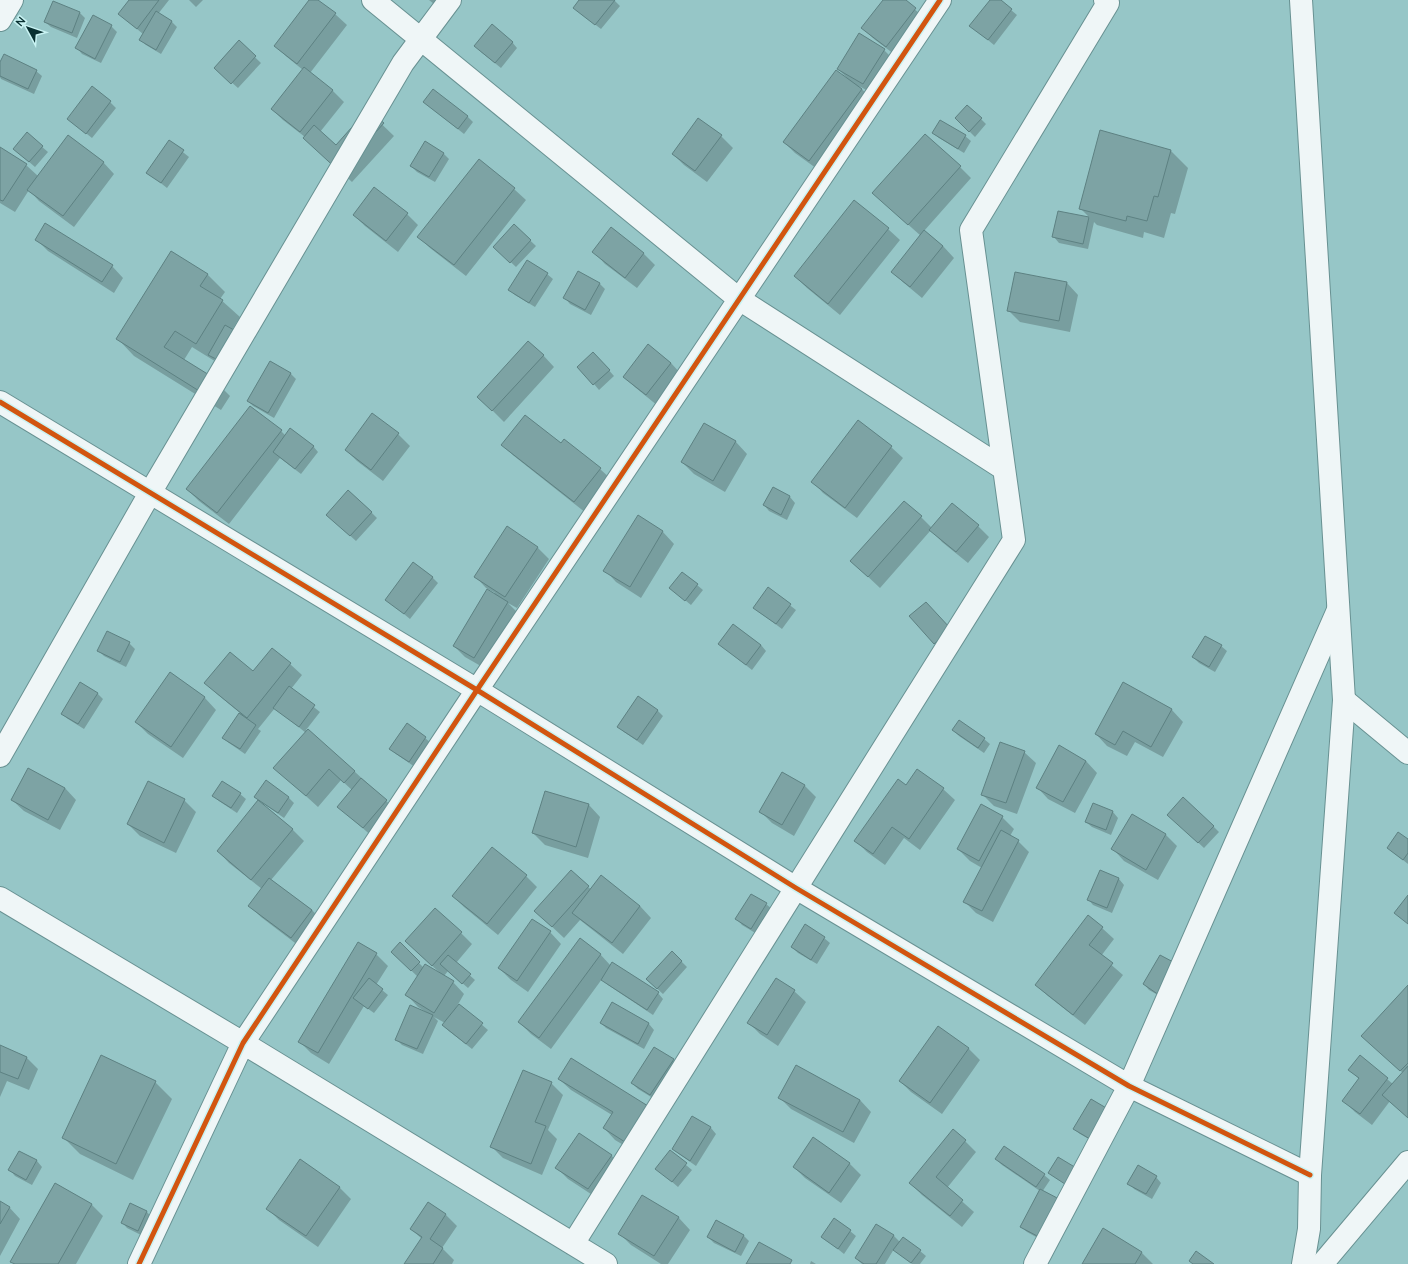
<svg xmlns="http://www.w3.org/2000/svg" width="1408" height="1264" viewBox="0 0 1408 1264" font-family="Mulish,sans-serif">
	<rect width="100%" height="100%" fill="#96c6c7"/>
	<!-- shadow -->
	<path fill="#0003" fill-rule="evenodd" d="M130,0H169L158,14L172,22L177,27L161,54L146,45L140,39L143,34L125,19Z
		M189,0H203L196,7Z
		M310,0H317L335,14L347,25L310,73L332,90L344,102L320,132L336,146L368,111L394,136L352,182L316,149L305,137L283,120L272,109L303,70L287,57L275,46Z
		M429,0H460L448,15Z
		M580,0H614L620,6L601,29L580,13Z
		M884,0H904L927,20L898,57L874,39L862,28Z
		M991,0H999L1017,15L994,45L971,26Z
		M80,13L85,18L77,38L51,27L45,22Z
		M93,17L111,26L117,32L101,63L82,54L77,48Z
		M239,42L261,63L238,88L221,73Z
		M512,42L517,48L501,68L481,52Z
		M884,50L895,61L875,95L859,86L873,101L820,171L795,153L784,142L846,77L838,69Z
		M0,65L36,71L42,76L34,94L1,79L0,77Z
		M110,102L116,108L92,138L68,119Z
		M424,102L467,116L473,122L464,134Z
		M956,118L981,119L986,124L975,137Z
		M698,119L721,136L733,148L707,182L684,165L673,154Z
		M1101,132L1171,151L1188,168L1175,214L1171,213L1164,238L1144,232L1143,238L1097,225L1094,222L1088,249L1059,243L1054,237L1059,212L1090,218L1080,208Z
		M933,133L965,136L971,141L964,153L939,138Z
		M27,134L48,152L35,167L14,149Z
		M169,141L189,157L167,188L148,173Z
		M0,148L26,165L38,176L103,162L114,174L74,227L39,201L29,190L15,212L0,203Z
		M443,153L449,159L435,182L417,172L411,166Z
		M479,160L514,189L526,200L466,276L430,248L419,237Z
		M960,167L971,178L924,231L943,246L954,258L922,298L904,283L892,272L921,236L885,204Z
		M855,202L888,229L900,240L840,315L807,288L795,276Z
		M407,214L418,225L398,252L365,226L354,215Z
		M514,225L536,246L516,267L500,252Z
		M612,228L644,254L655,265L637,288L605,264L594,252Z
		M37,240L112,266L123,278L114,293L48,251Z
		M171,252L208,275L225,292L220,299L240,317L232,330L229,368L213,360L192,347L184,360L213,379L230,396L221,410L134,356L117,338ZM214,357L228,367L214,359Z
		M578,273L600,284L605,289L591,315L570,304L565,298Z
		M1016,273L1067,283L1078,295L1070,332L1020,322L1008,310Z
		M547,274L553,279L535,307L515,295L510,290Z
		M648,346L671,363L682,375L658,406L636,388L624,377Z
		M543,355L554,367L504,422L490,408Z
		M599,359L614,376L599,390L594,384Z
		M270,363L291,374L296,379L274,418L253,406L248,401Z
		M373,415L398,434L410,446L383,481L357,461L346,450Z
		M858,421L891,447L903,458L857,518L823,493L812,481Z
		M705,424L736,442L747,454L725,492L694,474L682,462Z
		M281,431L286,436L313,446L318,452L301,474L280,458L229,524L199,501L187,489Z
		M564,440L600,469L612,480L586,513L514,456L502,445H561Z
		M773,488L790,497L795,503L787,520L769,511L764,505Z
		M371,512L377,518L356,541L333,520Z
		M638,517L663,532L674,544L641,598L616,582L605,570Z
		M921,517L932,528L978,526L989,537L968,563L942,542L931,530L880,588L863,572Z
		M508,528L538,548L549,559L517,608L508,603L519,614L486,669L465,657L454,646L495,593L486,588L475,576Z
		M432,577L438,583L410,619L387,600Z
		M697,585L703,590L691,605L670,588Z
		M768,588L796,610L782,629L754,608Z
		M129,643L135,649L126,667L104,656L99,651Z
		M719,644L761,645L766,651L752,670Z
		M1221,646L1227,651L1215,672L1199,663L1193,657Z
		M272,649L290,664L302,675L291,689L320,712L306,730L354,771L398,812L375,839L339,807L352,790L341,780L318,807L275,768L306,733L275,708L258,729L261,731L245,754L229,743L223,738L240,713L217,694L206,683L253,672Z
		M170,674L205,698L216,710L183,758L148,734L136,722Z
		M1124,684L1172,710L1183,722L1163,757L1135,742L1127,756L1107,746L1096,734Z
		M97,693L103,699L84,729L68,719L62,714Z
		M657,710L663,716L643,745L624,732L619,727Z
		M953,730L984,739L990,744L984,753L959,736Z
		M425,738L431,743L415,767L396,754L391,749Z
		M1059,747L1086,761L1097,773L1075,813L1048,799L1037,787Z
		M1024,752L1036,763L1017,814L994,806L983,795Z
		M918,771L943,789L955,800L920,850L904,838L885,865L867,852L856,841L907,786Z
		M783,773L805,786L816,797L794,836L772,823L761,812Z
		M266,782L289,798L294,803L284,818L261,802L255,797Z
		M148,783L184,800L196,812L176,853L140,836L128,824Z
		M65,788L76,800L60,830L24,811L12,800Z
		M546,792L589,805L600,817L588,858L545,845L533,833Z
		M240,794L246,799L237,813L219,801L214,796Z
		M1093,805L1113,812L1118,818L1111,835L1092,827L1086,822Z
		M982,806L1002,817L1014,829L1010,836L1018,841L1029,852L993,922L976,913L965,902L982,868L970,861L958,849Z
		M1132,815L1166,835L1177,846L1158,880L1124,861L1113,849Z
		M1174,820L1213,826L1219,832L1204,848Z
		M292,829L304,841L271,880L312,910L323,922L303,949L261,917L250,906L262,889L229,863L218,851Z
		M1408,840V864L1388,848Z
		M1100,871L1119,879L1124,885L1112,913L1093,905L1088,899Z
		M526,876L537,887L498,935L464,907L453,896Z
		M588,887L591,889L640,906L651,918L623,954L580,920L564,938L547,922Z
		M751,895L766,904L772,909L757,934L742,925L737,919Z
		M1102,928L1114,939L1101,956L1123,975L1085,1025L1048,996L1036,985Z
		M550,932L561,944L528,992L511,980L499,968Z
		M461,933L472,944L456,963L475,980L468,988L448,971L444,976L453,982L464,994L456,1008H457L459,1005L488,1030L472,1049L449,1031L443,1025L445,1023L434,1017L438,1021L423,1054L402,1045L397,1040L426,1012L418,1007L407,995L418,977L392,952L400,944L424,968L440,973L418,953Z
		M824,938L830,943L817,964L798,953L792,947Z
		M672,952L687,967L663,994L653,985Z
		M376,954L388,966L376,985L388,995L374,1013L364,1006L329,1064L311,1053L300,1042Z
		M600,954L611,966L658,993L663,999L653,1015L608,985L602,979L551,1049L531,1034L519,1022Z
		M1176,965L1165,999L1149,990L1144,984Z
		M1408,986V1118L1390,1101L1372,1125L1355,1112L1344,1101L1360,1080L1350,1070L1360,1057L1393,1084L1403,1073L1374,1047Z
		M794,991L806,1002L778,1046L760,1034L749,1023Z
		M612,1003L649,1024L654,1030L644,1049L606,1028L601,1023Z
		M939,1028L969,1049L980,1060L942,1114L911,1092L900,1081Z
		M0,1046L26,1057L38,1069L29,1090L7,1081L0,1097Z
		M673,1060L679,1066L656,1100L638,1089L632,1083Z
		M559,1079L647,1106L637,1153L615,1140L604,1128L612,1115L571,1090Z
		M155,1082L172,1099L133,1180L80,1154L63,1137Z
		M551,1083L563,1095L548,1130L557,1139L542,1175L503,1158L492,1147Z
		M780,1098L860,1100L871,1112L854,1143L791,1109Z
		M1113,1115L1096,1143L1080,1134L1074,1129Z
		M693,1117L711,1128L716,1134L696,1166L679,1154L673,1149Z
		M965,1141L976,1152L947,1188L974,1212L962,1227L922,1195L910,1183Z
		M20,1152L37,1161L42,1167L32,1185L15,1176L10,1170Z
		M670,1152L692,1170L678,1187L657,1169Z
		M611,1155L622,1167L600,1200L568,1179L557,1168Z
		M996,1159L1044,1175L1050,1180L1042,1192L1047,1243L1027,1232L1021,1227L1040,1191L1002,1165Z
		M849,1163L861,1175L841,1203L805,1178L794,1167Z
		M1156,1177L1161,1183L1152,1199L1134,1189L1129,1183Z
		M55,1184L92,1205L103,1216L76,1264H14L12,1261Z
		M339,1187L351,1199L318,1247L279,1220L268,1209Z
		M643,1196L679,1218L690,1230L668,1264H661L631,1245L619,1233Z
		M0,1202L9,1207L20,1219L0,1256Z
		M147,1212L152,1218L143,1236L127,1228L122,1222Z
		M446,1215L457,1226L442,1248L454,1260L452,1264H405L422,1239L411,1229Z
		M877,1225L894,1236L900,1242L920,1251L926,1256L920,1264H912L894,1249L885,1264H862L856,1258Z
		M1104,1229L1142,1253L1153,1264H1083Z
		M850,1231L856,1236L844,1254L823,1237Z
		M743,1235L749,1241L741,1256L714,1243L708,1237Z
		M811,1261L816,1264H810Z"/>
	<!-- building -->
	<path fill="#7da3a4" stroke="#5d8182" d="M129,0H159L137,29L118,14Z
		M309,0H318L336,13L297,64L274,46Z
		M579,0H615L595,25L573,8Z
		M883,0H906L916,8L886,47L861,28Z
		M990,0H1001L1012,9L988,40L969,26Z
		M53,1L80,12L72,33L44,22Z
		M156,11L172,21L156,50L139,40Z
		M93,15L112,25L95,59L75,48Z
		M492,24L513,42L495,63L474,46Z
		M859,33L885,49L863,84L837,69Z
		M239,40L256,56L231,84L214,68Z
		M4,54L37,70L28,89L0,76V62Z
		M304,67L333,90L300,132L271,109Z
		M836,70L862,89L809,161L783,142Z
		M92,86L111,101L86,134L67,119Z
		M433,89L468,116L458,129L423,102Z
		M967,105L982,118L969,132L955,118Z
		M368,109L384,123L340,172L303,138L314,125L336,145Z
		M698,118L722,135L695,171L672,154Z
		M940,120L966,135L958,149L932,133Z
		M1100,130L1171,150L1158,197L1154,196L1147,221L1127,216L1126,221L1079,209Z
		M27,132L43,146L29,162L13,149Z
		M925,134L961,166L908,225L872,193Z
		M68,135L104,162L63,216L27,190Z
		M169,140L184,150L161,183L146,173Z
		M425,141L444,153L429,177L410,166Z
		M0,147L27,164L3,201L0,200Z
		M479,159L515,188L454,265L417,237Z
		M374,187L408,213L386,241L353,215Z
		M854,200L889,228L828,304L794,276Z
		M1058,211L1089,217L1083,244L1052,237Z
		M45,223L113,265L102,282L35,240Z
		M514,224L531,240L510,263L493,247Z
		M611,227L644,253L625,278L592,252Z
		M924,230L943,246L910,287L891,272Z
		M171,251L208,274L200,286L223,300L196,344L175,331L164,347L214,378L204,394L116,339Z
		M527,260L548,273L529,303L508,290Z
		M578,271L600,283L585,310L563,298Z
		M1015,272L1067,282L1059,321L1007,311Z
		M225,325L241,334L224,363L208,355Z
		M528,341L544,355L492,411L477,397Z
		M648,344L671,363L646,395L623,377Z
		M593,352L610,370L593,385L577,367Z
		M270,361L291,373L268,413L247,401Z
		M250,406L282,430L217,513L186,489Z
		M372,413L399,433L371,470L345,450Z
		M525,415L561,443L564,439L601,468L574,502L501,445Z
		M858,420L892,446L845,508L811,482Z
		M704,423L736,441L713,481L681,462Z
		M290,428L314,446L295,469L273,452Z
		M773,487L790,496L781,515L763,505Z
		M348,490L372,512L350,536L326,515Z
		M904,501L922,516L868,577L850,561Z
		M952,503L979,525L956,552L929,530Z
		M638,515L663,531L630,587L603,571Z
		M507,526L538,547L505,597L474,577Z
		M413,562L433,577L404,614L385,600Z
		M682,572L698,584L685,601L669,588Z
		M768,587L791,604L776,624L753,608Z
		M487,589L508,602L474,658L453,646Z
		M926,602L951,629L934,644L909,616Z
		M733,624L761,645L746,665L718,644Z
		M107,631L130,642L120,662L97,651Z
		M1205,636L1222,645L1209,667L1192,657Z
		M272,648L291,663L247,718L204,683L230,652L253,671Z
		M170,672L205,697L171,747L135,722Z
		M80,682L98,693L78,724L61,714Z
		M1123,682L1172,709L1151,747L1123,731L1115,745L1095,734Z
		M289,686L315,705L299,727L273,708Z
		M638,696L658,710L637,740L617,727Z
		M239,713L256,725L240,749L222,738Z
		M959,720L985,738L978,748L952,730Z
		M407,723L426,737L409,762L389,749Z
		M308,729L355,771L344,783L329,769L306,796L273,768Z
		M1000,742L1025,751L1006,803L981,795Z
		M1059,745L1086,761L1063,802L1036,788Z
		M28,768L65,788L48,820L11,800Z
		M917,769L944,788L909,839L892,827L873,854L854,841L898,779L906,785Z
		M782,772L805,785L782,825L759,812Z
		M361,778L387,800L363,828L337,807Z
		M266,780L289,797L278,813L254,797Z
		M148,781L185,799L164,843L127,824Z
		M222,781L241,793L231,808L212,796Z
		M545,791L589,804L576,847L532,833Z
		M1183,797L1214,826L1198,843L1167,815Z
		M258,800L293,829L251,880L217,851Z
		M1093,803L1113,811L1106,830L1085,822Z
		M981,804L1003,816L979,861L957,849Z
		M1132,814L1166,834L1146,870L1111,849Z
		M1001,830L1019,840L982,911L963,902Z
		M1398,832L1408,839V853L1403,860L1387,848Z
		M492,847L527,875L487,924L452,896Z
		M571,870L589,886L552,927L534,911Z
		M1100,870L1119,878L1107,908L1087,900Z
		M601,875L640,906L612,943L572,913Z
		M269,878L312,910L291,938L248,906Z
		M751,894L767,903L751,929L735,919Z
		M1408,895V924L1394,913Z
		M435,908L462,932L432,966L405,941Z
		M1088,915L1103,927L1089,945L1113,963L1073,1015L1035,985Z
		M532,919L551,931L517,981L498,968Z
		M805,924L825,937L811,960L791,947Z
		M580,938L601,954L539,1038L518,1022Z
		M358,942L377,953L318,1053L298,1042Z
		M400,942L420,962L411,971L391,952Z
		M672,951L682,961L657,989L646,979Z
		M448,955L471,974L462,984L440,964Z
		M1160,955L1177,964L1159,995L1143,984Z
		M612,962L659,992L647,1010L601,980Z
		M425,964L454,981L434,1013L405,995Z
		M369,978L383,989L368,1009L353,998Z
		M776,978L795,990L767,1035L747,1023Z
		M1408,985V1063L1400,1071L1361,1036Z
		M612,1002L649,1023L638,1044L600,1023Z
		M459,1004L483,1023L466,1044L442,1025Z
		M410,1005L433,1015L417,1049L395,1040Z
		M938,1026L969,1048L930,1103L899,1081Z
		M0,1045L27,1057L18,1079L0,1072Z
		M654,1047L674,1059L650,1095L631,1083Z
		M101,1055L156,1081L116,1164L62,1138Z
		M1360,1055L1388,1078L1360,1114L1342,1101L1359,1078L1348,1070Z
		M571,1058L648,1106L625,1142L603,1128L613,1112L558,1079Z
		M796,1065L860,1100L843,1132L778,1098Z
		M1408,1066V1118L1382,1095Z
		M523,1070L552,1082L535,1122L546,1126L531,1164L490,1147Z
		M1091,1099L1108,1109L1090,1139L1073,1129Z
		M692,1116L711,1127L690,1161L672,1149Z
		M953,1129L966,1140L936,1177L963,1200L950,1216L909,1183Z
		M579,1133L612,1155L588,1189L555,1168Z
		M813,1137L850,1163L829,1193L793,1167Z
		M1004,1146L1045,1174L1036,1187L995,1159Z
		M670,1150L687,1163L672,1182L655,1169Z
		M19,1151L37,1160L26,1180L8,1170Z
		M1058,1157L1078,1169L1068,1186L1048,1173Z
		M300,1159L340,1187L306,1236L266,1209Z
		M1138,1165L1157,1176L1146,1194L1127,1184Z
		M55,1183L92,1204L58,1264H15L10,1262Z
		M1040,1189L1061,1200L1041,1238L1020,1227Z
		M642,1195L679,1217L654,1256L618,1234Z
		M0,1201L10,1207L0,1224Z
		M428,1202L446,1214L430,1239L443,1248L433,1264H404L422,1237L410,1229Z
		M130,1203L147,1211L138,1231L121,1223Z
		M834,1218L851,1230L838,1249L821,1237Z
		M716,1220L744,1235L735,1252L707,1237Z
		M876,1224L894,1235L876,1264H864L855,1258Z
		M1103,1228L1142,1252L1135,1264H1082Z
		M903,1237L921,1250L911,1263L893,1250Z
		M759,1242L792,1260L790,1264H746Z
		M1196,1251L1214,1264H1193L1189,1261Z"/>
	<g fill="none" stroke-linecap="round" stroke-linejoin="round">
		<!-- minor casing -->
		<g stroke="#689192" stroke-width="24">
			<path id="minor" d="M373,0L739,299L1004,469
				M0,20L12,0
				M0,402L477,690L796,888L1129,1086L1310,1175
				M1344,700L1408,753
				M0,756L150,493L403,63L450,0
				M0,898L243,1043L606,1264
				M573,1244L1014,540L971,230L1108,3L1105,0
				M139,1264L243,1043L477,690L940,0
				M1035,1264L1129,1086L1338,610
				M1322,1264L1408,1162"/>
		</g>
		<!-- trunk casing -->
		<g stroke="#689192" stroke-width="24">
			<path id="trunk" d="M1301,0L1344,700L1310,1175L1309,1229L1303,1264"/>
		</g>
		<!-- minor -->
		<use href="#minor" stroke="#eff6f7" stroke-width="22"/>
		<!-- trunk -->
		<use href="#trunk" stroke="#eff6f7" stroke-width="22"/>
		<!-- cycleway casing -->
		<g stroke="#c9f3f3" stroke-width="8">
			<path id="cycleway" d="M0,402L477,690L796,888L1129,1086L1310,1175
				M139,1264L243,1043L477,690L940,0"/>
		</g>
		<!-- cycleway -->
		<use href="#cycleway" stroke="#d25510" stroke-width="5"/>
	</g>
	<!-- north arrow -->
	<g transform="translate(28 28) rotate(310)" stroke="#c9f3f3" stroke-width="3" paint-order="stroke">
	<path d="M0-3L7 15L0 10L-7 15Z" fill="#083031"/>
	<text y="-6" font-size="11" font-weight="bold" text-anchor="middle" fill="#083031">N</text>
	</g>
</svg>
